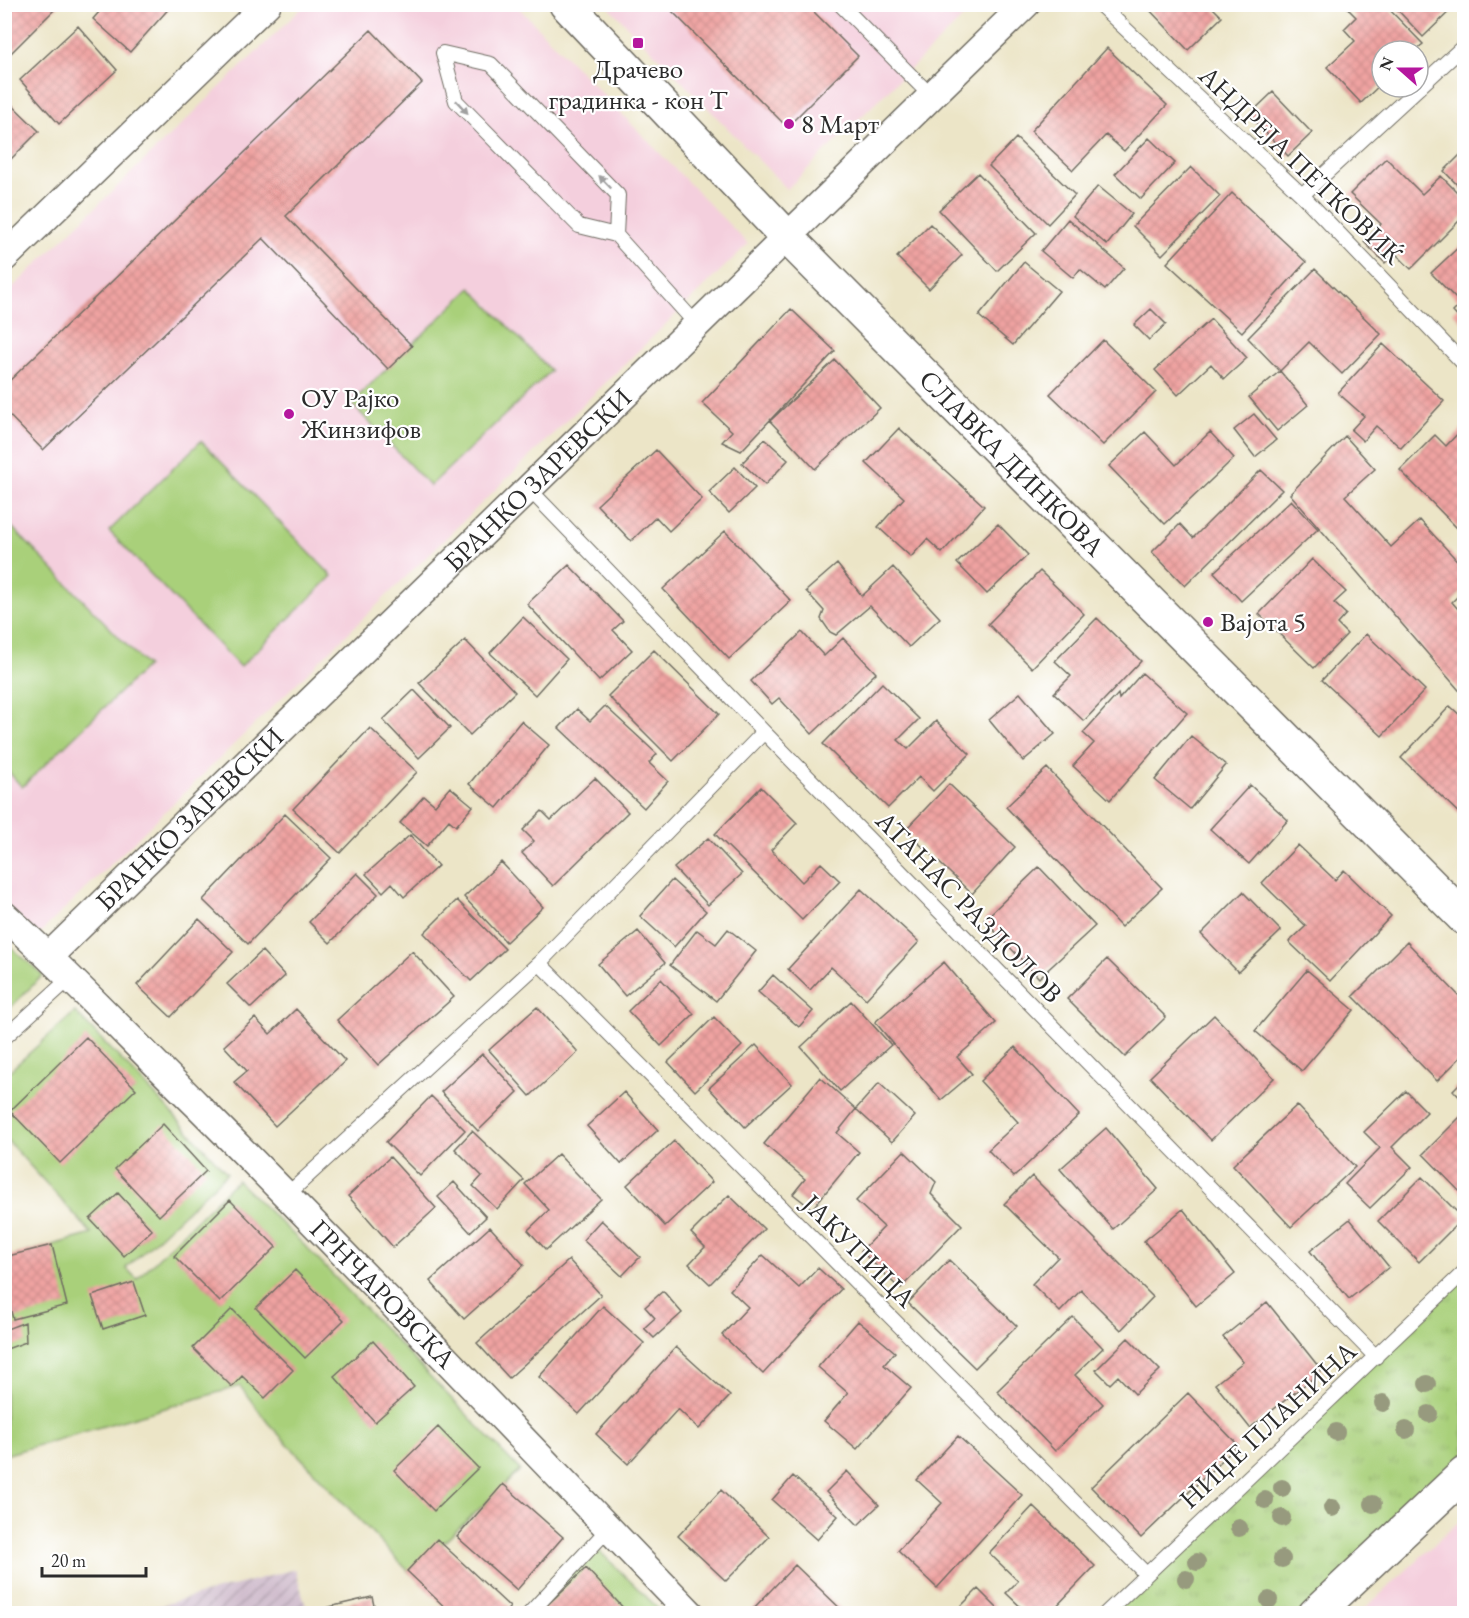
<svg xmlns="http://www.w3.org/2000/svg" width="1469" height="1618" viewBox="0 0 1469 1618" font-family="'EB Garamond',serif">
	<defs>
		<pattern id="industrial-furrows" width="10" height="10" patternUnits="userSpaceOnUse" patternTransform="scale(1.5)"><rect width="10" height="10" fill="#d0bdcd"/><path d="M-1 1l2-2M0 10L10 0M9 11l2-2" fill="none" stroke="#a99aa7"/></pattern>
		<pattern id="park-tufts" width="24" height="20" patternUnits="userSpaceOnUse" patternTransform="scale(1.5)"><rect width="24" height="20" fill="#a9d07a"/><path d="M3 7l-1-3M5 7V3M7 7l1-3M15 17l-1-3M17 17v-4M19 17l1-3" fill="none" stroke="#92b36a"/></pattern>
		<pattern id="building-cross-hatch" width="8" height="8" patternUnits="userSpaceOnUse" patternTransform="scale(1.5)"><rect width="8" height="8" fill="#efa3a1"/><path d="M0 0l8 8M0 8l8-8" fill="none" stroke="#cd8c8b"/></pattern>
	</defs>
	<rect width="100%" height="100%" fill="#fff"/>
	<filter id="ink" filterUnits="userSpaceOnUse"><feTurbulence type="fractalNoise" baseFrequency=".0167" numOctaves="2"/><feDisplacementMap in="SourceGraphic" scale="12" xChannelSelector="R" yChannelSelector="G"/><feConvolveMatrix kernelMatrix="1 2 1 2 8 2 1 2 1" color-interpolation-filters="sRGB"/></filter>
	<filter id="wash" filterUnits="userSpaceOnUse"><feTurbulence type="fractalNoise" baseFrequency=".008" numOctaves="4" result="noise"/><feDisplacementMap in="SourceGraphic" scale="24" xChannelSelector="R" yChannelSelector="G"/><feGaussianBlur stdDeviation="1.35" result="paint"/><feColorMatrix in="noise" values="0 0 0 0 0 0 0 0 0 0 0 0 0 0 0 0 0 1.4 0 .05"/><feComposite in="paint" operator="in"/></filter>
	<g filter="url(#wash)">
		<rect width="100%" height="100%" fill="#ece5c7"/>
		<!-- built -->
		<path fill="#f4cfdd" d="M305,5H516L748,244L37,936L5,903L4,296Z
			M607,5H976L787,189Z
			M1464,1518V1613H1360L1454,1526Z"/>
		<!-- industrial -->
		<path fill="url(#industrial-furrows)" d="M295,1569L308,1613H132Z"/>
		<!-- green -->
		<path fill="#a9d07a" stroke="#6a7e52" stroke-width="1.5" d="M471,288L551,371L430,486L351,403Z
			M201,441L332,576L240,667L109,531Z
			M4,519L147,666L22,787L5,768Z
			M5,942L43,975L5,1013Z
			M75,1012L157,1097L227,1173L126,1268L137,1279L237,1180L304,1245L520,1470L411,1574L268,1423L240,1386L5,1455V1258L92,1234L5,1138V1075Z
			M591,1543L663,1613L520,1614Z"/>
		<!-- park -->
		<path fill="url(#park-tufts)" stroke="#6a7e52" stroke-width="1.5" d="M1464,1272V1475L1318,1613L1105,1614Z"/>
		<g id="blocks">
			<!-- building -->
			<path fill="url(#building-cross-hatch)" d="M4,4H60L4,60Z
				M106,4H173L130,52L93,19Z
				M665,4H806L858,56L787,127Z
				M1144,4H1209L1222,17L1188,50Z
				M1392,4H1457L1423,37Z
				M1344,5H1385L1423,44L1415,51H1382V83L1361,103L1327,67L1355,41L1344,29L1356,17Z
				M78,26L117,70L59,124L20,80Z
				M371,30L422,83L286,216L412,346L388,369L263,238L43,450L4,410V386Z
				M1107,48L1167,105L1124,151L1106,135L1073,170L1031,131Z
				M1273,92L1312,133L1288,156L1249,115Z
				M6,99L39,131L4,166V100Z
				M1016,138L1075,195L1048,224L989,166Z
				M1149,138L1175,163L1141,199L1115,174Z
				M1464,151V192L1444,171Z
				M1386,158L1422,194L1441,176L1464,199V216L1411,269L1395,253L1385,263L1364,242L1381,224L1350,194Z
				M1191,167L1220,196L1162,255L1133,226Z
				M978,173L1036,233L997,271L939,210Z
				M1098,186L1132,214L1107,245L1073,216Z
				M1232,193L1306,262L1242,332L1167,263Z
				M1068,219L1124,268L1105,290L1080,269L1073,278L1041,251Z
				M930,224L962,255L929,289L897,257Z
				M1463,243L1464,244V324L1453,312L1461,304L1431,273Z
				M1024,262L1059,291L1013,345L979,316Z
				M1315,269L1381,334L1342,374L1309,342L1280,371L1248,338Z
				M791,309L835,351L741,451L722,442L732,431L702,403Z
				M1151,309L1166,324L1149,340L1134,325Z
				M1211,319L1247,358L1224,379L1211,364L1178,395L1155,370Z
				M1103,340L1156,392L1103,445L1050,394Z
				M1383,344L1444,401L1401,448L1376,426L1363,441L1351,430L1364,416L1338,393Z
				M835,360L880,408L815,469L770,421Z
				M1280,371L1308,405L1277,431L1249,397Z
				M1254,414L1276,440L1255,457L1234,430Z
				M1464,427V526L1460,531L1400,470L1435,435L1446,446Z
				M899,428L984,506L942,553L927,539L911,557L878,527L904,498L866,463Z
				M1145,432L1176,465L1210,432L1234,458L1165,524L1109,466Z
				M1345,436L1375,469L1345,496L1391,547L1420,520L1464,568V590L1452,602L1464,616V696L1290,494Z
				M765,439L788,460L765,485L742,463Z
				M656,450L702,499L669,531L656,517L631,541L597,505Z
				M735,467L755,488L729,513L709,492Z
				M1261,470L1282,490L1185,586L1152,552L1180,524L1193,538Z
				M1291,500L1318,529L1241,601L1214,572Z
				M998,524L1028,555L987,594L957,563Z
				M725,531L791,601L729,659L663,589Z
				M1312,559L1346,592L1334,603L1346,614L1337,624L1347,634L1314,668L1259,614Z
				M837,564L862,596L893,567L940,618L909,647L870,606L836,635L830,632L821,619L824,611L806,591Z
				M569,565L623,621L613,630L632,650L599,681L527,604Z
				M1040,571L1084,614L1032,668L988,624Z
				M523,617L567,659L535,695L490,653Z
				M1097,618L1141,661L1084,721L1054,693L1071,676L1055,661Z
				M802,632L824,656L843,638L876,673L812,734L779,698L772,704L751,681Z
				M1366,634L1425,690L1382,736L1322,680Z
				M465,640L515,692L470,735L419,683Z
				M654,650L719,714L673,761L608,696Z
				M1142,673L1187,713L1110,800L1073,766L1094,743L1083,733L1118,694L1119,699Z
				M882,683L919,719L898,740L908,749L936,721L970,754L933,791L919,777L888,808L823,744Z
				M414,690L450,728L419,758L383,720Z
				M1020,693L1055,734L1023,761L989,720Z
				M605,706L657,754L649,763L668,781L644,808L559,728L577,709L590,721Z
				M1450,706L1464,719V818L1401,758Z
				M521,721L549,745L497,808L469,784Z
				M370,728L417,772L340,853L293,809Z
				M1191,736L1226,765L1190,809L1155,780Z
				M1047,768L1162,888L1121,927L1006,807Z
				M595,778L628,812L553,886L522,853L534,841L523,830L542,811L551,820Z
				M949,784L1015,847L972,894L905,830Z
				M1250,785L1288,820L1249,864L1210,829Z
				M450,787L473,806L456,826L449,820L427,846L400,823L424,796L435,805Z
				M761,787L797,823L771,850L802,882L821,863L840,881L802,920L715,834Z
				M285,814L331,858L248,944L203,900Z
				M410,835L438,866L404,897L392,883L383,892L366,874Z
				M708,838L742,874L708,905L674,868Z
				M1298,845L1335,880L1344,870L1391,916L1330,981L1289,942L1306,926L1262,883Z
				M501,862L543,907L506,942L464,897Z
				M1039,867L1095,926L1039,978L984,920Z
				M357,873L378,894L330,943L309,922Z
				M672,880L706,911L674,947L640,916Z
				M861,889L919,942L866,999L831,967L810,990L788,969Z
				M1243,892L1281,931L1238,972L1201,934Z
				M457,900L505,949L471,981L424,933Z
				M199,919L233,952L171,1017L137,985Z
				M728,929L756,951L716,1001L670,965L697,930L716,944Z
				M638,931L665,963L625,996L598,964Z
				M1407,942L1464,1001V1054L1437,1081L1353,996Z
				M262,951L285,976L251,1008L227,984Z
				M412,951L454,997L378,1065L337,1020Z
				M1107,959L1166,1017L1125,1057L1067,999Z
				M944,962L996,1023L957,1057L972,1074L941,1100L875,1022Z
				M1307,970L1354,1010L1302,1071L1255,1031Z
				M773,975L813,1011L799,1027L758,992Z
				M661,979L694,1014L661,1046L628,1011Z
				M851,1001L891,1045L840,1091L801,1047Z
				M537,1007L578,1052L530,1096L489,1050Z
				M296,1009L345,1061L275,1126L234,1082L247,1071L224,1046L255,1018L270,1034Z
				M1214,1015L1274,1078L1211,1140L1150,1077Z
				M714,1017L742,1046L695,1091L668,1062Z
				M86,1037L136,1089L60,1163L10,1111Z
				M756,1045L792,1084L745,1127L709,1088Z
				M1015,1047L1079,1115L1014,1177L988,1150L1018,1122L980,1081Z
				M482,1054L518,1092L478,1131L441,1092Z
				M820,1077L856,1109L879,1083L915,1116L892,1142L856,1109L837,1133L859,1152L812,1209L793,1194L805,1179L764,1144Z
				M1464,1079V1102L1453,1090Z
				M1406,1091L1427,1112L1392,1147L1412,1167L1370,1208L1345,1184L1380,1148L1364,1132Z
				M624,1092L658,1130L621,1164L587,1126Z
				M431,1096L465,1130L420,1176L386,1142Z
				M1297,1105L1355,1167L1291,1227L1233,1165Z
				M1464,1113V1196L1423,1154Z
				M163,1124L206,1171L159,1216L115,1169Z
				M1106,1128L1158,1189L1113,1229L1060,1169Z
				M472,1131L524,1180L497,1209L473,1186L482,1176L455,1149Z
				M674,1141L712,1182L665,1226L627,1185Z
				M904,1151L936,1182L931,1194L962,1225L900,1289L861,1251L884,1227L856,1201Z
				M558,1154L601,1199L546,1250L528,1230L549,1210L525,1184Z
				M390,1157L436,1208L393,1247L348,1196Z
				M1032,1176L1153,1297L1121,1330L1081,1290L1060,1312L1032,1284L1058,1257L1004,1204Z
				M1422,1177L1463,1218L1419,1262L1378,1221Z
				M454,1182L486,1217L470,1232L438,1197Z
				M118,1193L152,1230L124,1256L90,1219Z
				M729,1195L764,1229L710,1284L689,1264L705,1247L691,1233Z
				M230,1200L276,1247L220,1302L174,1256Z
				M1183,1209L1235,1274L1196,1306L1144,1241Z
				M1350,1219L1389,1267L1349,1299L1310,1251Z
				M601,1220L640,1257L622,1276L583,1240Z
				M490,1227L524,1265L464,1319L430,1281Z
				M52,1245L67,1305L13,1319L4,1285V1257Z
				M763,1255L799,1288L818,1268L841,1289L763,1374L722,1335L748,1307L730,1290Z
				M569,1260L601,1295L509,1378L477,1343Z
				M949,1260L1017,1326L975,1368L908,1303Z
				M295,1270L344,1320L305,1358L256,1308Z
				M134,1282L145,1315L103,1329L92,1296Z
				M663,1291L682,1313L654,1338L644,1328L655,1318L645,1307Z
				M1267,1302L1322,1371L1250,1428L1215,1384L1243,1362L1223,1337Z
				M603,1306L644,1343L579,1414L539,1377Z
				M232,1309L293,1370L265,1398L242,1376L232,1387L193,1348Z
				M1073,1317L1103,1348L1075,1375L1103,1404L1055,1451L997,1391Z
				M858,1321L895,1352L884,1365L911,1388L857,1449L824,1421L848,1393L818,1367Z
				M25,1322L26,1342L4,1350V1330Z
				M1128,1338L1160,1370L1135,1394L1118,1376L1110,1384L1096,1370Z
				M373,1341L414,1387L375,1422L334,1376Z
				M676,1347L730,1396L699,1429L678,1409L628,1464L596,1434Z
				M1188,1393L1238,1445L1141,1538L1091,1487Z
				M438,1427L478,1468L434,1511L394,1470Z
				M958,1436L1022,1495L937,1588L898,1551L942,1503L917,1480Z
				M847,1471L879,1505L858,1525L826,1492Z
				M793,1476L838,1516L817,1540L772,1500Z
				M503,1484L563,1537L517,1590L457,1537Z
				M721,1490L769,1537L726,1581L678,1536Z
				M1033,1506L1095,1566L1049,1614H1028L1006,1593L1018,1581L989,1553Z
				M437,1539L510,1607L504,1614H452L407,1571Z
				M795,1565L846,1614H752L750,1612Z
				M586,1568L629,1614H538Z
				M978,1589L1003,1614H953Z
				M372,1597L376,1614H317L316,1610Z"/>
		</g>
	</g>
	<g filter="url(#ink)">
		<use href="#blocks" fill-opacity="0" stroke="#6f6c62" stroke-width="1.5"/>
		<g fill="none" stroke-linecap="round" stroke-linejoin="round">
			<!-- service casing -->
			<g stroke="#6f6c62" stroke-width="16">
				<path id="service" d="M840,4L932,97
					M1099,4L1302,195L1464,364
					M1302,195L1464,46
					M616,235L618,195L491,64L443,53L456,101L579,226L616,235L698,326
					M530,490L764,732L1376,1357
					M539,963L1145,1573
					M4,1038L70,978
					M287,1195L539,963L764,732
					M529,1614L609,1528
					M1105,1614L1464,1272"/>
			</g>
			<!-- minor casing -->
			<g stroke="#6f6c62" stroke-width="30">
				<g id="minor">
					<path d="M4,258L267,4"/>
					<path id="s1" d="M4,915C71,976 133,1042 197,1105C364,1272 527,1444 691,1614"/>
					<path id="s2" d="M49,956L1026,4"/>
				</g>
			</g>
			<!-- tertiary casing -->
			<g stroke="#6f6c62" stroke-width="36">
				<g id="tertiary">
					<path id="s3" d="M566,4L787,237L1464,918"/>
				</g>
			</g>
			<!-- secondary casing -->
			<g stroke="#6f6c62" stroke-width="36">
				<path id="secondary" d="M1315,1614L1464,1474"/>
			</g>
			<!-- service -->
			<use href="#service" stroke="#fff" stroke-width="14"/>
			<!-- minor -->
			<use href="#minor" stroke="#fff" stroke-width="27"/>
			<!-- tertiary -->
			<use href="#tertiary" stroke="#fff" stroke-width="33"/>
			<!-- secondary -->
			<use href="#secondary" stroke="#fff" stroke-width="33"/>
		</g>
		<!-- trees -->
		<g fill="#979a7e">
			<circle cx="1427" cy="1384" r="9"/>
			<circle cx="1383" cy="1403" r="9"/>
			<circle cx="1429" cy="1414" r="9"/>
			<circle cx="1406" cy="1430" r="9"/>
			<circle cx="1336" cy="1432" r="9"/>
			<circle cx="1282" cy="1488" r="9"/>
			<circle cx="1265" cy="1500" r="9"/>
			<circle cx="1373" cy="1504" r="9"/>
			<circle cx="1332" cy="1508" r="9"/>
			<circle cx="1282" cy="1518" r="9"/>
			<circle cx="1239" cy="1528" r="9"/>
			<circle cx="1282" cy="1559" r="9"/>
			<circle cx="1197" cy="1562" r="9"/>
			<circle cx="1186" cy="1579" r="9"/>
			<circle cx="1269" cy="1600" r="9"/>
		</g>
		<!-- one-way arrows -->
		<defs><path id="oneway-solid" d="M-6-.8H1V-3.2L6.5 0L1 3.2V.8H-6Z" transform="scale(1.5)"/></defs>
		<g fill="#a0a0a0">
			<use href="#oneway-solid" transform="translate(462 107) rotate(47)"/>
			<use href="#oneway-solid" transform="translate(605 182) rotate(-134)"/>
		</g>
	</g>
	<!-- markers -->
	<g fill="#b5179e" stroke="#fff" stroke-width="2">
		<rect x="632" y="37" width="12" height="12" rx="3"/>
		<circle cx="789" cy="124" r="6"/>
		<circle cx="289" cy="414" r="6"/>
		<circle cx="1208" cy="622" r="6"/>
	</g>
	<g text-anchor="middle" stroke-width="4.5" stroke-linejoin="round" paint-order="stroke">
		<!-- poi labels -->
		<g font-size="27" fill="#2b2b2b" stroke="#fff" text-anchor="start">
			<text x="638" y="78" text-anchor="middle">Драчево<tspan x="638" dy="31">градинка - кон Т</tspan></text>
			<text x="801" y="133">8 Март</text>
			<text x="301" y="407">ОУ Рајко<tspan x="301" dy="31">Жинзифов</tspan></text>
			<text x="1220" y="631">Вајота 5</text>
		</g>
		<!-- street labels -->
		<g font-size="27" fill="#2b2b2b" stroke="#fff">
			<text transform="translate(1301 165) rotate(44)" y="9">АНДРЕЈА ПЕТКОВИЌ</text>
			<text dy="9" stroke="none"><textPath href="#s3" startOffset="640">СЛАВКА ДИНКОВА</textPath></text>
			<text dy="9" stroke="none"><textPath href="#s2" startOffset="682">БРАНКО ЗАРЕВСКИ</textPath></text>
			<text dy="9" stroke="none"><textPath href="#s2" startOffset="196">БРАНКО ЗАРЕВСКИ</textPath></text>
			<text transform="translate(969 907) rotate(46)" y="9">АТАНАС РАЗДОЛОВ</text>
			<text transform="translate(859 1251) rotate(45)" y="9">ЈАКУПИЦА</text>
			<text dy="9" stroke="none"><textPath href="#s1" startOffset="536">ГРНЧАРОВСКА</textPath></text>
			<text transform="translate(1268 1425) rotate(-43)" y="9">НИЏЕ ПЛАНИНА</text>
		</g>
	</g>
	<!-- margin -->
	<rect width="1469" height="1618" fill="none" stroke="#fff" stroke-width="24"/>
	<!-- north arrow -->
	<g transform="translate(1400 69) rotate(291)"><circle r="28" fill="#ffffff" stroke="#aaaaaa" stroke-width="1.5"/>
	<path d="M0-4.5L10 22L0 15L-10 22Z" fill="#b5179e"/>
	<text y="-9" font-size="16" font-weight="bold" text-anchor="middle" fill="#2b2b2b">N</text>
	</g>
	<!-- scale -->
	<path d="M42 1567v9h104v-9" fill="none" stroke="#2b2b2b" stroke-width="3"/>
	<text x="51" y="1567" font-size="18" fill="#2b2b2b" stroke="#ffffff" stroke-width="4.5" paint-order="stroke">20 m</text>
</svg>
